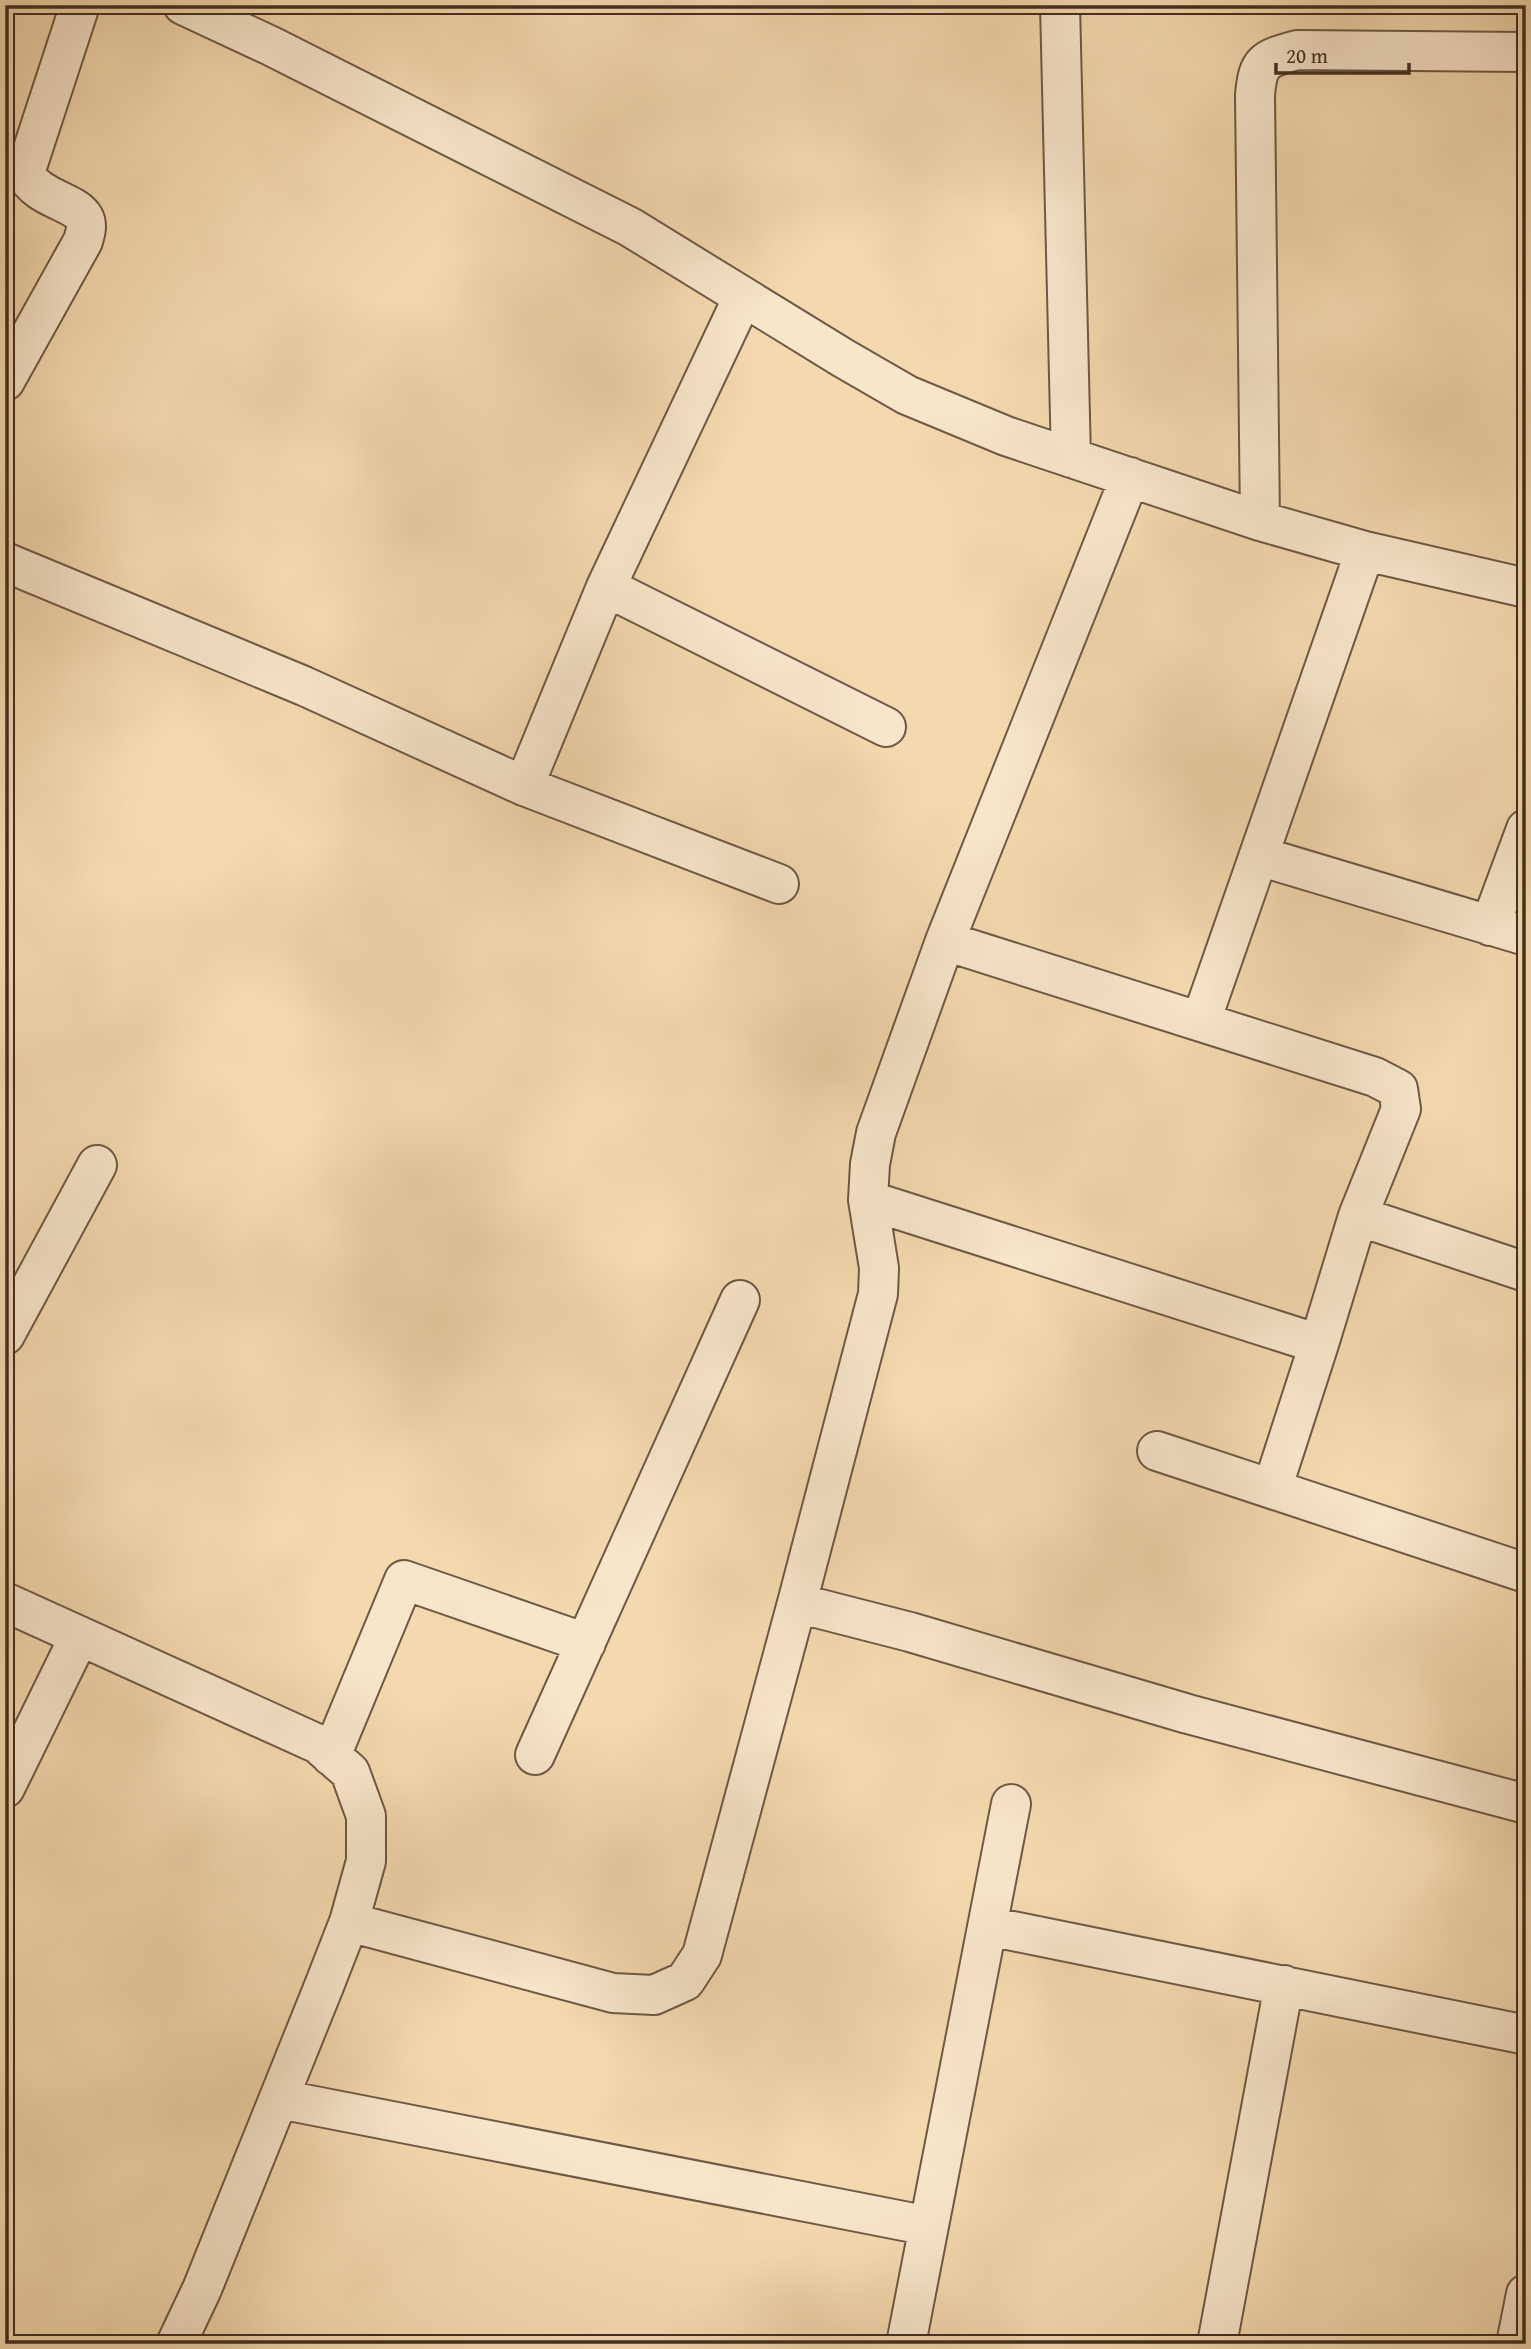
<svg xmlns="http://www.w3.org/2000/svg" width="1531" height="2349" viewBox="0 0 1531 2349" font-family="'Gentium Book Plus',serif">
	<rect width="100%" height="100%" fill="#f4d9af"/>
	<filter id="stains"><feTurbulence type="fractalNoise" baseFrequency=".00286" numOctaves="4"/><feColorMatrix values="0 0 0 0 .2 0 0 0 0 .09 0 0 0 0 .02 0 0 0 .5 -.17"/></filter>
	<radialGradient id="worn" r=".72"><stop offset=".6" stop-color="#630" stop-opacity="0"/><stop offset="1" stop-color="#630" stop-opacity=".3"/></radialGradient>
	<g fill="none" stroke-linecap="round" stroke-linejoin="round">
		<!-- minor casing -->
		<g stroke="#6e5945" stroke-width="42">
			<path id="minor" d="M183,5L271,46L630,227L843,358L907,395L1006,436L1260,521L1365,551L1526,588
				M1060,5L1071,458
				M5,381L83,241C85,234 88,225 84,218C75,201 37,199 25,173L80,5
				M1260,521L1255,95C1258,61 1264,59 1297,50L1526,52
				M5,562L304,686L524,786L779,884
				M606,587L886,727
				M524,786L606,587L743,297
				M1259,856L1526,936
				M1490,926L1526,829
				M945,941L1375,1077L1398,1089L1401,1109L1358,1216
				M1201,1021L1365,551
				M868,1200L1319,1344
				M5,1335L97,1165
				M1157,1451L1526,1573
				M1272,1489L1319,1344L1358,1216L1526,1272
				M5,1602L318,1744L350,1772L366,1816V1861L349,1922L324,1986L202,2289L176,2344
				M797,1603L878,1294L879,1268L868,1200L870,1164L876,1133L945,941L1130,477
				M535,1755L740,1300
				M331,1756L404,1580L586,1643
				M5,1788L79,1637
				M349,1922L613,1993L654,1995L685,1981L702,1955L797,1603L910,1632L1188,1714L1526,1804
				M988,1926L1526,2035
				M279,2099L929,2226
				M906,2344L1011,1804
				M1217,2344L1284,1985
				M1516,2344L1526,2294"/>
		</g>
		<!-- minor -->
		<use href="#minor" stroke="#f8e6cb" stroke-width="38"/>
	</g>
	<!-- margin -->
	<rect width="1531" height="2349" fill="none" stroke="#f4d9af" stroke-width="28"/>
	<rect x="7" y="7" width="1517" height="2335" fill="none" stroke="#422e22" stroke-width="3.5"/>
	<rect x="14" y="14" width="1503" height="2321" fill="none" stroke="#422e22" stroke-width="2"/>
	<!-- scale -->
	<path d="M1276 63v10h133v-10" fill="none" stroke="#422e22" stroke-width="3.5"/>
	<text x="1286" y="63" font-size="21" fill="#422e22" stroke="#f8e6cb" stroke-width="5" paint-order="stroke">20 m</text>
	<rect width="100%" height="100%" filter="url(#stains)"/>
	<rect width="100%" height="100%" fill="url(#worn)"/>
</svg>
